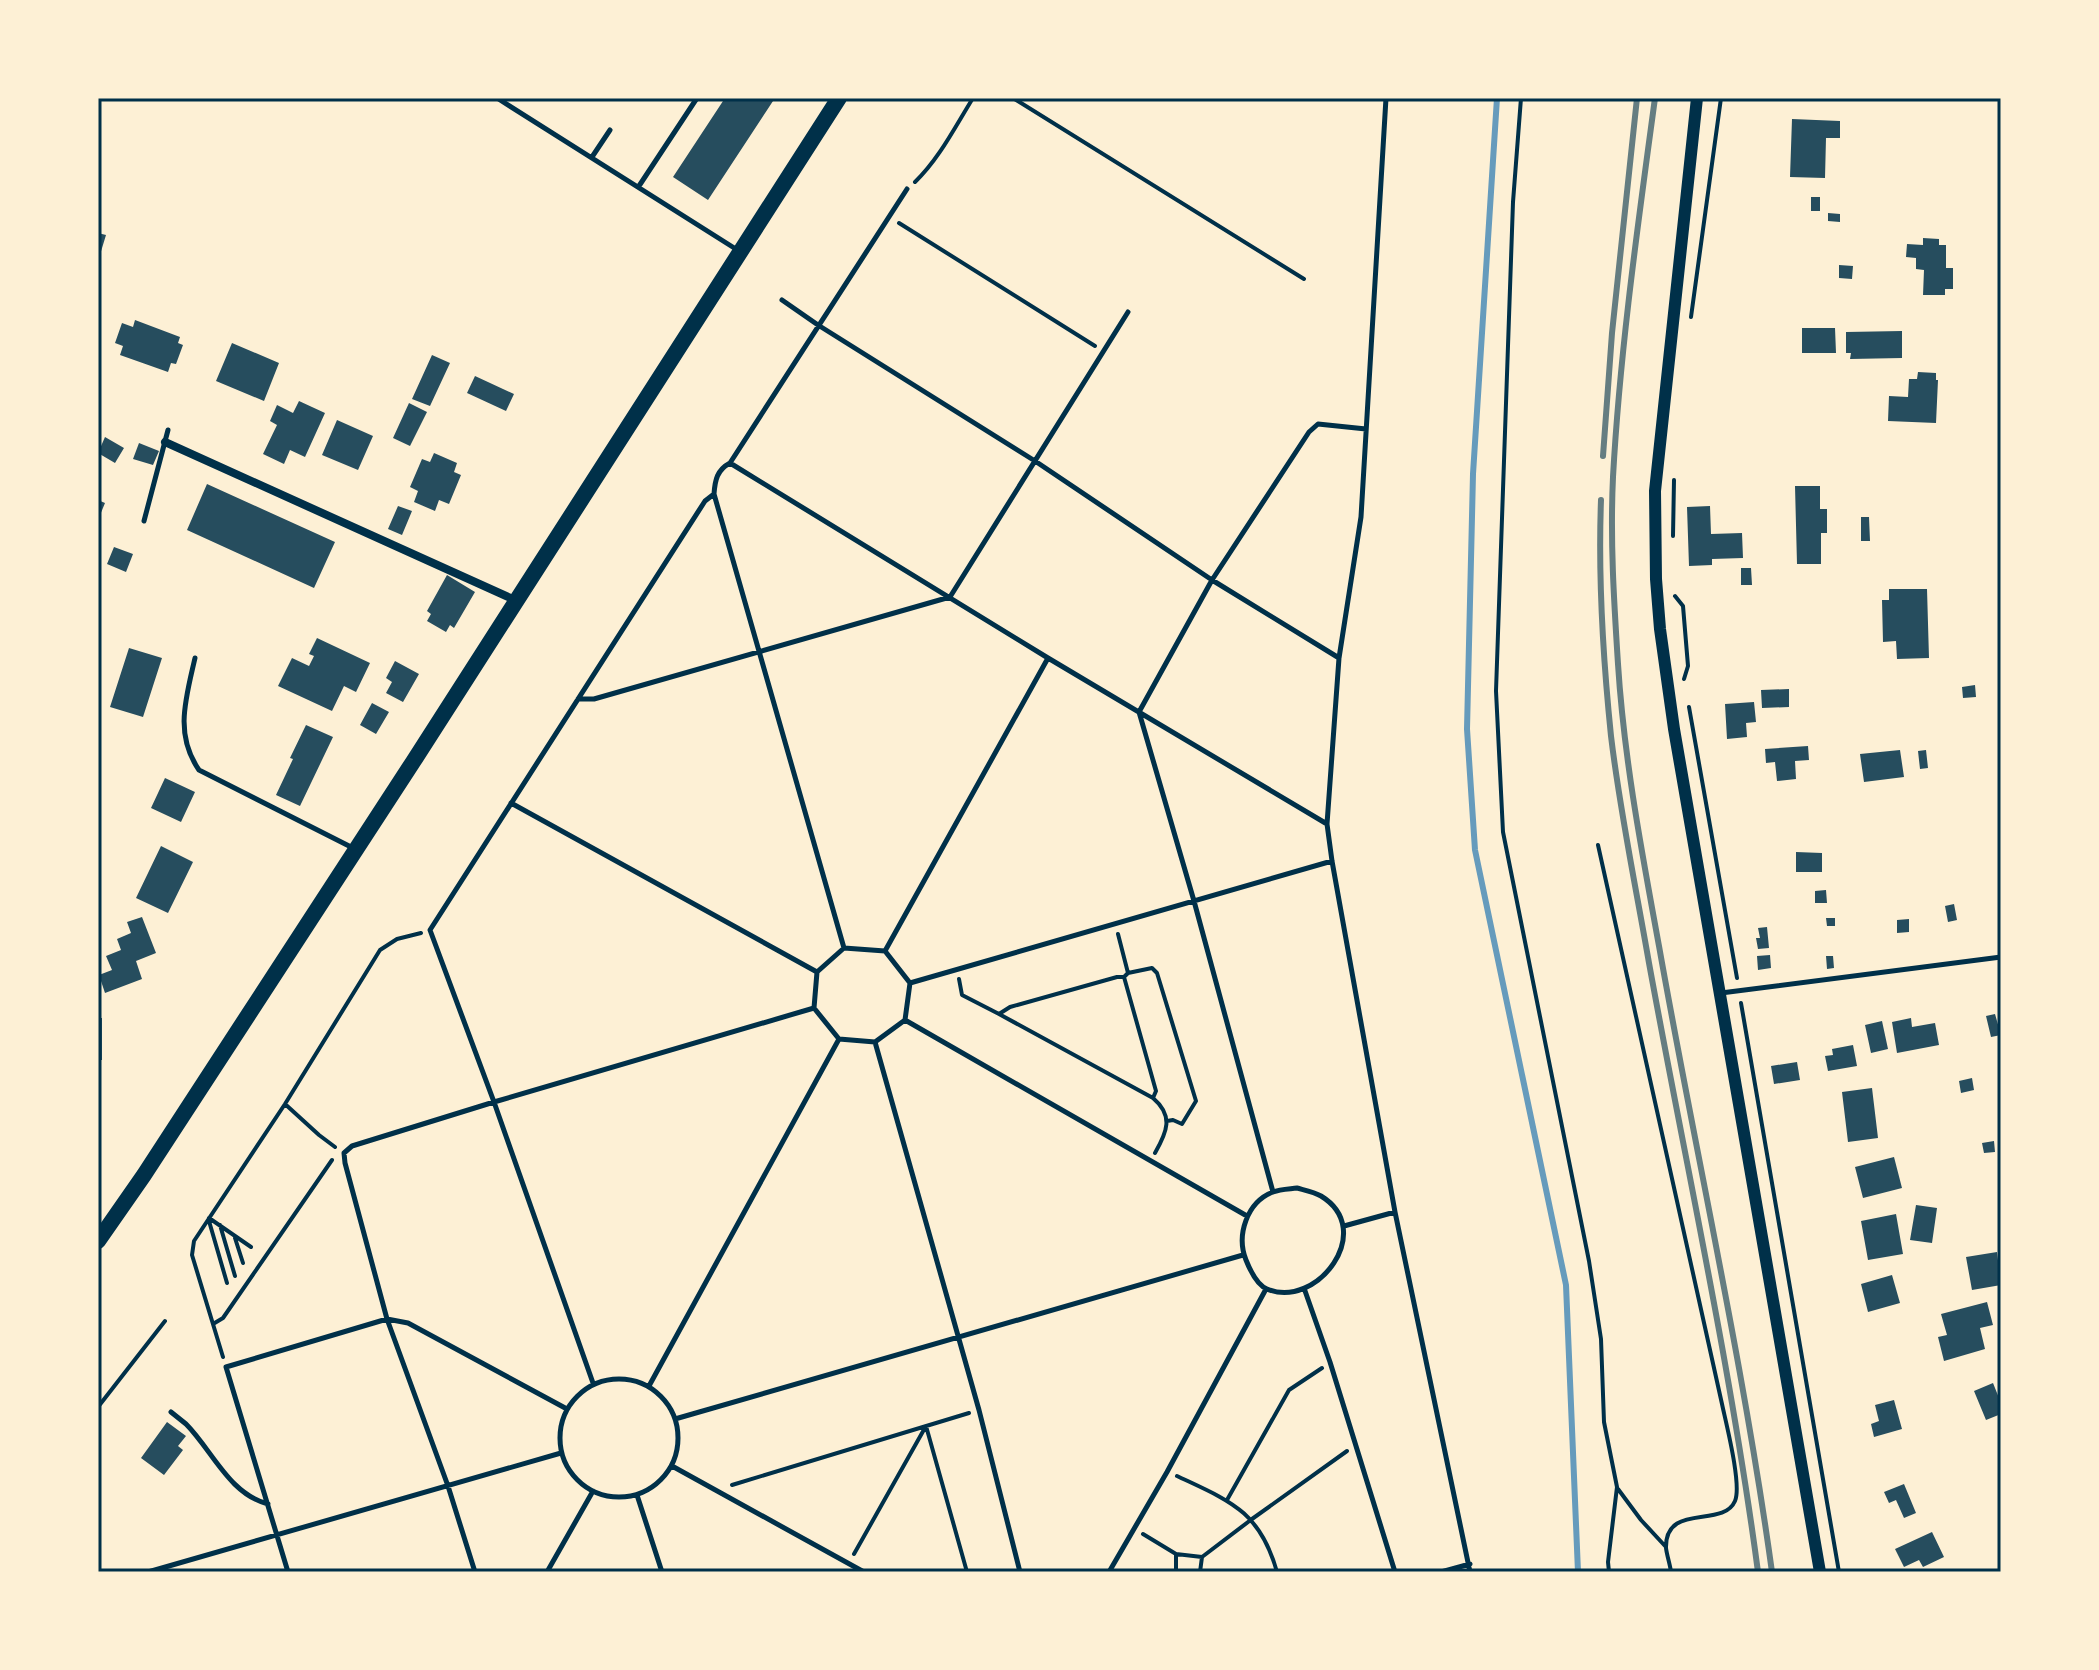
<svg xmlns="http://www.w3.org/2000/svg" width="2099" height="1670" viewBox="0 0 2099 1670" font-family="Arial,sans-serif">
	<rect width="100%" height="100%" fill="#fdf0d5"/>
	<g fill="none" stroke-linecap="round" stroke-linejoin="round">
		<!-- stream -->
		<path stroke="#669bbc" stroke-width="6" d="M1497,98L1473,474L1467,729L1475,850L1566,1285L1578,1572"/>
	</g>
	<!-- building -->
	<path fill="#264d5e" d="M725,98H775L708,200L673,177Z
		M1792,119L1840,121V138H1826L1825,178L1790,177Z
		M1811,197H1820V211H1811Z
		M1828,213L1840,214V222L1828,221Z
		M98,233L106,235L99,258L98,257Z
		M1923,238L1939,239V245H1946V268H1953V289H1945V295H1923L1924,270L1916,269V258L1906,257L1907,244L1923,245Z
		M1839,265L1853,266L1852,279L1839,278Z
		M135,320L180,337L178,343L183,345L176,364L171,363L168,372L120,355L123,346L115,343L122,323L133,327Z
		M1802,328H1835L1836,353H1802Z
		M1902,331V358L1850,359L1851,353H1846V332Z
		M232,343L279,363L264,401L216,381Z
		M432,355L450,363L430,406L412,399Z
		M1918,372L1936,373V380H1938L1936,423L1888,421L1889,396L1908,397L1909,379H1917Z
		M475,376L514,394L506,411L467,393Z
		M299,401L325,413L305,457L290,450L284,464L263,454L277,425L270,421L277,405L293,413Z
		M409,403L427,412L410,446L393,438Z
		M337,420L373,436L358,470L322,455Z
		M105,437L124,448L115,463L98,453Z
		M139,443L159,451L153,465L133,459Z
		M434,453L457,463L454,472L461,475L449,504L439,500L435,511L414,502L418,491L410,487L422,459L430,462Z
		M207,484L335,542L314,588L187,530Z
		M1795,486H1820V509H1827V533H1821V564H1797Z
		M98,500L105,503L98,520Z
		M398,506L412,511L402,535L388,529Z
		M1710,506L1711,534L1742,533L1743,558L1712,559V565L1689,566L1687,507Z
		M1861,517H1869L1870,541H1861Z
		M114,547L133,554L126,572L107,564Z
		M1741,568H1751L1752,585H1741Z
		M447,575L475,592L454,628L450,625L446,632L427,621L431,614L427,611Z
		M1889,589H1927L1929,658L1897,659L1896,641L1883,642L1882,600H1889Z
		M317,638L370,663L356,692L344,686L332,711L278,686L292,658L309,666L314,656L309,654Z
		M129,648L162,658L143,717L110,707Z
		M395,661L419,674L403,702L386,693L392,682L386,678Z
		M1975,685L1976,697L1963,698L1962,687Z
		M1789,689V707L1762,708L1761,690Z
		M1754,702L1756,722L1746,723L1747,737L1727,739L1725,704Z
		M372,703L389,712L376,734L360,725Z
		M306,725L333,737L300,806L276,795L293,759L290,758Z
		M1808,746L1809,760L1795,761L1796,779L1777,781L1775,762L1766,763L1765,749Z
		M1900,750L1904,777L1864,782L1860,754Z
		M1926,750L1928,768L1920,769L1918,751Z
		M165,778L195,792L181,822L151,808Z
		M161,846L193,862L168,913L136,898Z
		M1796,852L1822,853V872H1796Z
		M1826,890L1827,903H1815V891Z
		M1954,904L1957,920L1948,922L1945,906Z
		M142,917L156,953L136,961L142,979L105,993L99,975L112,970L106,956L121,950L117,939L131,933L127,922Z
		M1826,918H1835V926H1827Z
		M1909,919V932L1897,933V920Z
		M1767,927L1769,948L1758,949L1756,938H1760L1758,928Z
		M1770,955L1771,968L1758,970L1757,956Z
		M1826,956H1833L1834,968L1827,969Z
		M1995,1014L2001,1035L1991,1037L1986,1016Z
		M98,1018H102V1060H98Z
		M1911,1018L1912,1027L1935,1023L1939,1045L1897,1053L1892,1022Z
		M1882,1021L1888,1049L1871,1053L1865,1025Z
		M1853,1045L1857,1066L1828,1071L1825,1056L1833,1055L1832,1049Z
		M1797,1062L1800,1080L1774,1084L1771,1066Z
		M1972,1078L1974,1090L1961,1093L1959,1081Z
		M1872,1088L1878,1138L1848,1142L1842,1092Z
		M1994,1141L1995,1152L1984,1153L1982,1143Z
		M1894,1157L1902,1188L1863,1198L1855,1167Z
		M1916,1205L1937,1208L1932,1243L1910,1240Z
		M1896,1214L1903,1254L1868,1260L1861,1221Z
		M1997,1252L2001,1285L1972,1290L1966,1257Z
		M1892,1275L1900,1303L1868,1312L1861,1284Z
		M1987,1302L1993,1325L1980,1328L1985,1349L1944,1361L1938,1337L1947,1335L1941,1314Z
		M1993,1383L2001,1403V1414L1986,1420L1974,1391Z
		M1894,1400L1902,1429L1874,1437L1871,1424L1879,1421L1875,1405Z
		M167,1422L186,1436L178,1446L183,1450L164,1475L141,1458Z
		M1904,1484L1916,1513L1904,1518L1896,1500L1889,1503L1884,1492Z
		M1932,1532L1944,1557L1923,1567L1919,1560L1904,1567L1895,1549Z"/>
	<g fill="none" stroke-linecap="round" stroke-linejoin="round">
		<!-- path -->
		<path stroke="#003049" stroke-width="4" d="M1013,98L1304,279
			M1521,98L1513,202L1496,691L1503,832L1589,1261L1601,1339L1604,1422L1617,1487L1608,1562L1609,1572
			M915,182C939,159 955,127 973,98
			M899,223L1095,346
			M1691,317L1721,98
			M1673,536L1674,480
			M1675,596L1683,606L1688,666L1684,679
			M1689,707L1737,978
			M1598,845L1722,1404C1726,1423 1742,1485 1735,1501C1723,1529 1665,1502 1666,1548C1667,1556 1670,1564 1671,1572
			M1118,934L1128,973L1124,977L1156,1091L1153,1098C1174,1116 1167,1132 1155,1153
			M1128,973L1152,968L1157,973L1196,1101L1182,1124L1173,1120L1167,1121
			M1124,977H1117L1010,1007L999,1014L1153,1098
			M959,979L962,995L999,1014
			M1741,1003L1839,1572
			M285,1104L319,1135L335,1147
			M209,1218L251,1247
			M209,1221L227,1283
			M220,1225L235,1276
			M235,1238L243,1263
			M213,1324L223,1318L332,1160
			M223,1357L192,1255L194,1241L285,1104L380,950L397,939L421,933
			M98,1407L165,1321
			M1177,1476C1230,1501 1260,1511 1277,1572
			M732,1485L969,1413
			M1618,1489L1641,1520L1666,1547
			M1227,1500L1289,1390L1322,1368
			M1143,1534L1176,1554V1572
			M854,1554L926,1426L967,1572
			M1176,1554L1202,1557L1252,1519L1347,1451
			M1200,1572L1202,1557"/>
		<!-- service -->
		<path stroke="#003049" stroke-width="5" d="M497,98L739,251
			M1386,98L1361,517L1339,658L1327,824L1332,861L1395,1212L1470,1572
			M592,157L610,130
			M639,186L697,98
			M782,300L818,325L1035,461L1212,580L1339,658
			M730,463L1048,658L1327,824
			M714,494L844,948
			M144,521L168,430
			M195,658C186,698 174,734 199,770L355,849
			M578,699H594L950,597L1128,312
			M511,803L817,972
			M844,948L885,951L910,983L905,1020L875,1042L839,1039L814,1008L817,972Z
			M885,951L1048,658
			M910,983L1332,861
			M1721,993L2001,957
			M905,1020L1247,1216
			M875,1042L979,1410L1020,1572
			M1297,1188C1304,1190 1314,1192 1321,1196C1377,1230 1317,1310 1267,1289C1257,1285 1250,1270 1246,1260C1236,1235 1247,1202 1273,1192C1280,1189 1289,1189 1297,1188Z
			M1273,1192L1194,901L1139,712L1212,580L1309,432L1318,424L1366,429
			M1344,1226L1395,1212
			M1304,1288L1330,1362L1395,1572
			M560 1438a59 59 0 1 1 118 0a59 59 0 1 1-118 0Z
			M593,1383L494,1102L430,930L705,501L714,494C715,480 717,470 730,463L907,189
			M649,1386L839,1039
			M171,1412C176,1416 181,1420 186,1424C212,1450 229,1494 268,1504
			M675,1419L1243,1255
			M672,1466L864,1572
			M637,1495L662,1572
			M148,1572L561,1453
			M288,1572L226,1367L387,1319L408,1323L567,1409
			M475,1572L448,1486L387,1319L345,1163L344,1153L352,1146L494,1102L814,1008
			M547,1572L593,1491
			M1109,1572L1167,1472L1266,1289
			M1441,1572L1470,1564"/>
		<!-- minor -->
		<path stroke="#003049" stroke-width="8" d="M165,442L515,600"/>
		<!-- tertiary -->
		<path stroke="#003049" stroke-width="12" d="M1697,98L1655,491L1656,579L1660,629L1674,729L1820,1572"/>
		<!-- primary -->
		<path stroke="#003049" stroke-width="16" d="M98,1241L144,1175L413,762L839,98"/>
		<!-- rail -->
		<path stroke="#657d81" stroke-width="6" d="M1655,98C1638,224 1620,350 1613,477C1610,540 1614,602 1618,664C1624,759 1642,853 1659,946C1696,1155 1743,1362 1772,1572
			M1603,456L1612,333L1637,98
			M1601,500C1598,579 1603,658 1611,736C1620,812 1636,888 1649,963C1686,1166 1731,1368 1758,1572"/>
	</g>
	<!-- border -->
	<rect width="2099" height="1670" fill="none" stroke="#fdf0d5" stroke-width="200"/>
	<rect x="100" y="100" width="1899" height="1470" fill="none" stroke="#003049" stroke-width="3"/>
</svg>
